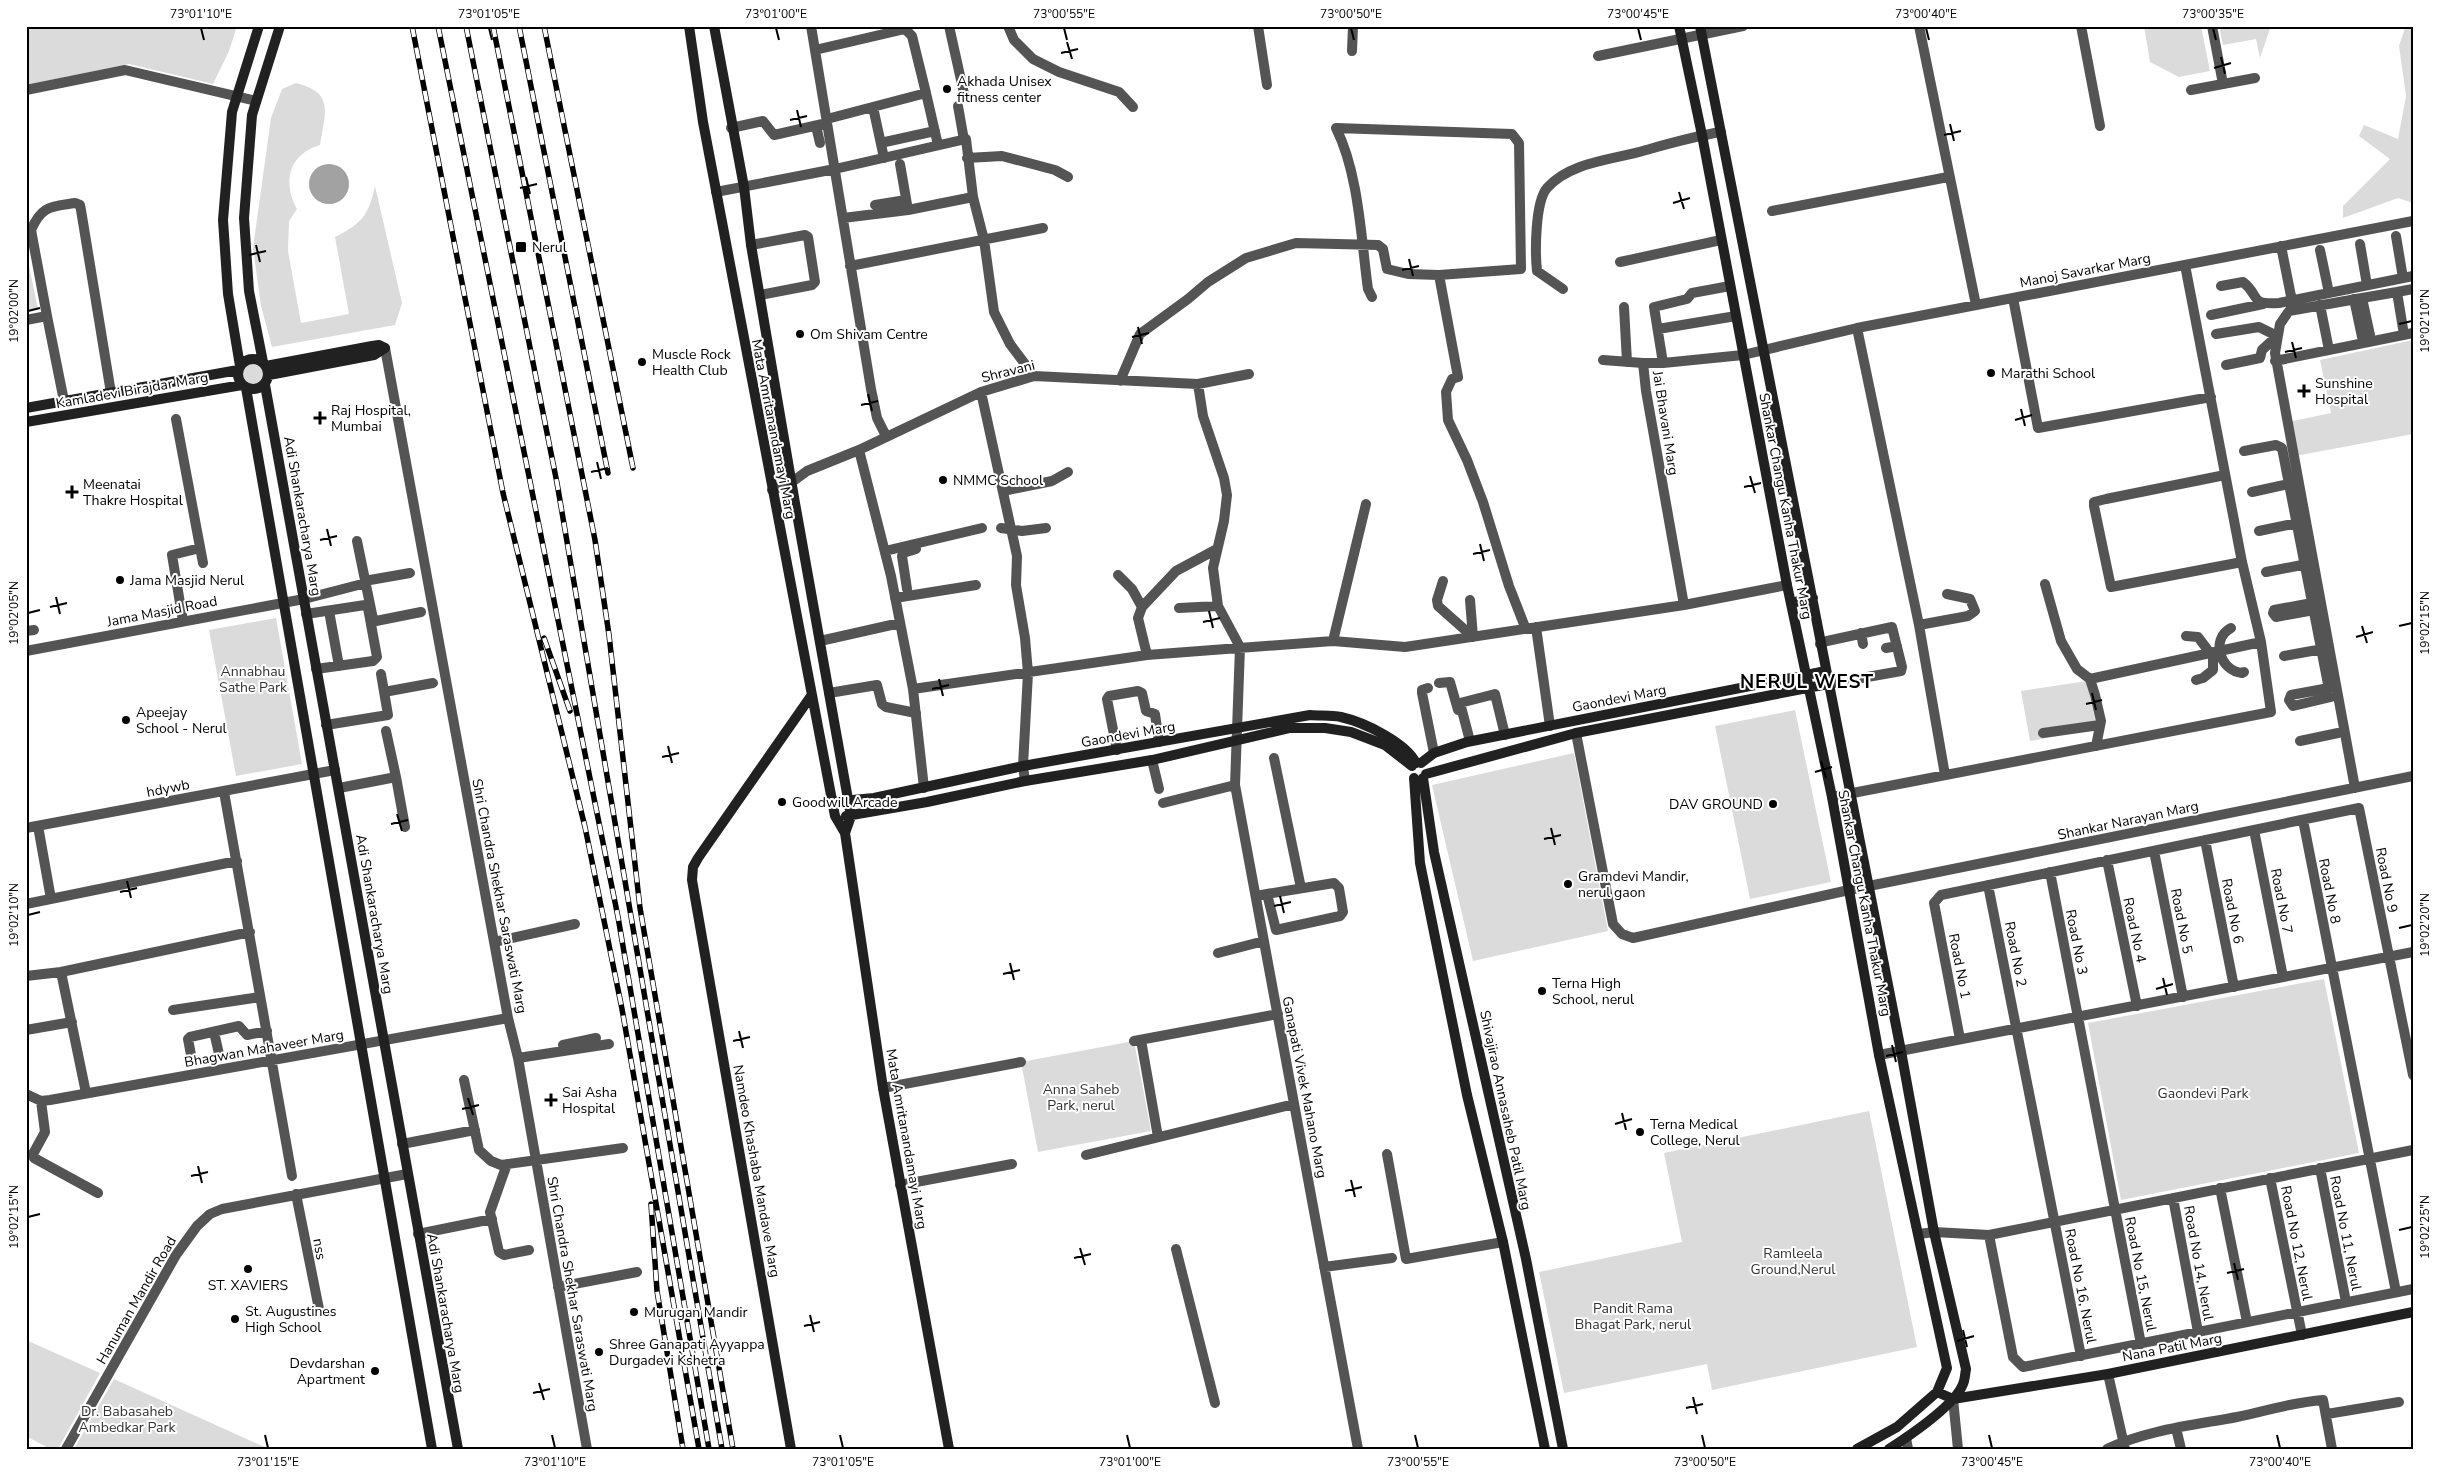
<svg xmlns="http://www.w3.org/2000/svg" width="2439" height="1475" viewBox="0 0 2439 1475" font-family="'Nunito Sans',sans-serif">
	<rect width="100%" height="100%" fill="#fff"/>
	<!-- green -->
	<path fill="#dbdbdb" d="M26,26H237L229,51L213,84L129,64L26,85Z
		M2144,26H2201L2210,71L2179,77L2150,62Z
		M2219,26H2271L2260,58L2256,39L2223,45Z
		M2405,28L2413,29V203L2398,198L2343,218V206L2390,159L2359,136L2364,125L2398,139L2406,96L2399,46Z
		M296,83C335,93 325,112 320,145C289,154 282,182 297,209L289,221L288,251L301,323L349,314L335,237C362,224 369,214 375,186L402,303L395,325L272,347L261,306L253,248L271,118L282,89Z
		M26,252L38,309L26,311Z
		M2413,340V434L2295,456L2288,422L2331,413L2320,360Z
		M242 375a11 11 0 1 1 22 0a11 11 0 1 1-22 0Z
		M276,618L302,764L236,776L209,630Z
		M2087,681L2097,729L2030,741L2021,691Z
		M1795,710L1831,882L1750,899L1715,726Z
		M1574,753L1608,931L1473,961L1432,785Z
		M2324,979L2359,1153L2121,1200L2088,1023Z
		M1134,1041L1151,1131L1038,1152L1021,1062Z
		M1869,1111L1917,1347L1712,1390L1707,1364L1564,1393L1539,1272L1682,1242L1664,1153Z
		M26,1340L100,1373L58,1449H50L26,1436Z
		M114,1379L269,1449H74Z"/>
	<!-- water -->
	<path fill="#a2a2a2" d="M309 184a20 20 0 1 1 40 0a20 20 0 1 1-40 0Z"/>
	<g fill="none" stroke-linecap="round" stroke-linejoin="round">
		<!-- street -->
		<path stroke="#545454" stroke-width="10" d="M811,26L871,389L877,418L886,436
			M949,26L965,98
			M1008,26L1014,40L1033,59L1059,72L1119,92L1133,107
			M1258,26L1267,85
			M1919,26L1976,305
			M2081,26L2100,126
			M2212,26L2223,84
			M815,50L905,29L912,36L926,93L827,119
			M1352,51L1353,26
			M1598,56L1743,26
			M26,90L125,70L256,101
			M2191,90L2255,78
			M926,93L938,145
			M958,106L964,140
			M873,107L884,158
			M816,126L820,143
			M731,128L763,121L774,135L827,123
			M885,142L935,131
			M967,158L1002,156L1055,170L1068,177
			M900,164L908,210
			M716,192L835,169L966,139L973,197L984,240L994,312L1010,344L1034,376
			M875,205L906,200
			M1772,211L1948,177
			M843,218L908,210L973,197
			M2396,236L2403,278
			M2360,244L2367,285
			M751,245L805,235L808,237L815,282L812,285L760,295
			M2281,246L2292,301
			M2320,250L2329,293
			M1620,262L1721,240
			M850,266L1043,228
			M2221,286L2243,282C2261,296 2248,305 2279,303L2413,276
			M1563,289L1537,271C1535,252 1535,202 1547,188C1571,161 1614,160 1646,150C1671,143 1695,136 1721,132
			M1372,297L1368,289C1361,239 1359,174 1336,128L1512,134L1519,143L1521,269L1439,275L1458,377L1452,379L1446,392L1448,420L1467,460L1483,502L1509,586L1525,627
			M2013,298L2038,428L2211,397
			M2354,299L2362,337
			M2320,305L2329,350
			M1624,307L1627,362
			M2211,315L2263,304
			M47,316L31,230C42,205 51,207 75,203L80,205L81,210L111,393
			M26,320L47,316L64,401
			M1857,328L1919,625L1945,775
			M1658,329L1736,316
			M2216,334L2259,327L2277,336L2262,350L2260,358L2226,365
			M2370,335L2362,298L2397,292
			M2404,335L2397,292L2413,289
			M385,348L508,1018L518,1058L587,1449
			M1603,360L1643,363
			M2275,361L2413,333
			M1663,363L1654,307L1687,299L1692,293L1730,286
			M1120,381L1140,334L1188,299L1208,282L1246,258L1296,243L1378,245L1383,249L1387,269L1408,274L1439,275
			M1198,384L1203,416L1224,478L1227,495L1224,521L1213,568L1218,606
			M981,392L1017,556L1016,585L1025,638L1028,673L1023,766L1025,781
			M176,419L203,563
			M859,450L891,576L913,689L924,788
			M2244,451L2276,445L2282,448L2328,684
			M2225,475L2106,499L2094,502V506L2111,587L2242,562
			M772,490L792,482L807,471L859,450L981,392L1034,376L1198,384L1249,374
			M1003,491L1052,481L1068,472
			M2252,492L2289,484
			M1001,528L1022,531L1046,528
			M2259,531L2297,523
			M357,541L373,619L376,621L421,612
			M885,551L982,528
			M2266,572L2312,563
			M1118,575L1132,589L1142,607
			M1443,581L1437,600L1438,606L1473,637
			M2045,584L2061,641L2077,669L2090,679L2095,695L2101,721L2096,746
			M907,589L902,556L903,553L916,549
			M895,598L976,585
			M1470,600L1473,637
			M2312,603L2274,610L2273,613L2276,617L2314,610
			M1684,605L1646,391L1643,363H1663L1743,355L1857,328L2413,221
			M1179,608L1218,606L1240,647L1235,785L1358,1449
			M329,611L339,666
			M306,614L365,605L368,608L377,657L373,661L316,669
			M183,621L172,555L200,548
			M1919,625L1968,616L1975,611L1970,599L1947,594
			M1536,627L1550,726
			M2231,628C2210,639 2220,671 2242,673L2244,672
			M26,631L34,630
			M1861,633L1863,644
			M2186,636L2198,637L2213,657V670L2203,678L2196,680
			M820,641L900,623
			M1333,641L1366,504
			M1820,644L1827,641L1892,627L1902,667L1901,671L1828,684
			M1886,648L1897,646
			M26,651L304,599L366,583L370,580L410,573
			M1147,655L1138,618L1142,607L1176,571L1217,549
			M2284,656L2328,648
			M2090,679L2261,642
			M1439,683L1450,682L1458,710
			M1428,688L1422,690V693L1434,753
			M2329,688L2291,695L2289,700L2293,706L2331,697
			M913,689L1147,655L1333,641L1405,647L1684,605L1787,585
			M384,692L433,683
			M829,693L877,685L882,704L886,707L916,713
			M326,725L388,715L381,674
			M1576,733L1613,924L1622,934L1633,938L1849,890L2413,776
			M2043,733L2100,725
			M1470,741L1460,703L1495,694L1505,735
			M2300,741L2338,733
			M1117,750L1107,699L1109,696L1138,691L1142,693L1146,711L1155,714L1159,742
			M1274,758L1301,888
			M1152,760L1159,789
			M396,777L405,827
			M339,788L396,777L386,731
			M2355,788L2275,353L2280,324L2289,311L2362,298
			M224,792L292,1176
			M1832,797L2271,712L2261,642L2242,562L2185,265
			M1163,803L1235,785
			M2303,820L2396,1292
			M38,826L51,899
			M26,828L335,770
			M2254,830L2283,977
			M2205,840L2234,987
			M2154,851L2183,997
			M2107,860L2137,1006
			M2050,872L2141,1344
			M1988,885L2081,1356
			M1256,896L1267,894L1334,883L1339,888L1343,912L1340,916L1276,930L1267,894
			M26,904L237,861
			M494,942L575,924
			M1218,953L1264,941
			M61,972L86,1093
			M26,976L61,972L250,932
			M173,1010L260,997
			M26,1030L72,1022
			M214,1032L219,1054
			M1960,1039L1934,903L1941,895L2359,808L2413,1075
			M1141,1040L1158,1137
			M1134,1041L1278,1014
			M563,1045L596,1038
			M1879,1055L2413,952
			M518,1058L609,1044
			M192,1060L188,1039L190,1037L239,1026L247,1035L267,1031
			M464,1080L479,1150L491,1161L501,1165L623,1148
			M883,1088L1021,1062
			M26,1094L41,1101L50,1100L508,1018
			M41,1101L45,1132L33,1154L34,1158L98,1193
			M402,1144L475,1130
			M1387,1154L1406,1259L1503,1242
			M1086,1155L1294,1104
			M507,1164L490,1212L499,1252L504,1255L529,1250
			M2320,1168L2346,1302
			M2270,1178L2302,1335
			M900,1185L1012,1164
			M2220,1188L2247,1322
			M296,1194L319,1309
			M2173,1198L2198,1332
			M418,1234L492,1219
			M1919,1234L1934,1232L1989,1235L2413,1150
			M1989,1235L2013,1357L2023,1367L2413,1289
			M1176,1249L1215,1403
			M1324,1267L1392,1258
			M558,1287L637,1272
			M2108,1374L2125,1449
			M1953,1399L1958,1449
			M2327,1414L2399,1402
			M2176,1428L2181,1449
			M1906,1438L1908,1449
			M66,1449L176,1255L197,1226L210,1214L222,1209L407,1174
			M2107,1449C2146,1430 2194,1425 2237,1417C2266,1411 2293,1402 2323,1400L2332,1449"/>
		<!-- secondary -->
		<path stroke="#212121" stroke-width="10" d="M689,26L703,122L835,816L845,833L883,1088L949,1449
			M714,26L744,187L751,245L795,503L851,816L845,833
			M1679,26L1702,135L1787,585L1832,797L1879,1055L1947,1368L1937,1392L1897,1427L1857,1449
			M1700,26L1901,1051L1934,1232L1966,1369C1965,1374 1965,1380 1963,1384C1955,1405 1909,1436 1889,1449
			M238 374a15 15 0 1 1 30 0a15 15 0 1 1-30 0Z
			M263,362L249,291L244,218L252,115L280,26
			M240,366L228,294L223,220L232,112L259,26
			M266,366L372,346L379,345L385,348L374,355L269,375
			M265,385L458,1449
			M246,388L432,1449
			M26,408L238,370
			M26,422L242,385
			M1791,603L1813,598
			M1421,763L1434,753L1467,742L1826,671
			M1426,774L1576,733L1828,684
			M1414,778L1420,863L1467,1095L1503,1242L1545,1449
			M1423,778L1434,852L1526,1259L1563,1449
			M832,802L874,798L1023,766L1310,715C1320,716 1331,715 1341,717C1363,722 1406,742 1416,763
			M846,816L927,802L1025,781L1152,760L1290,728H1325L1351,732L1385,745L1412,766
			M1937,1392L1953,1399L2108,1374L2413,1312
			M791,1449L692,880L693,867L698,858L811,696"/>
		<!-- rail casing -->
		<g stroke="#000" stroke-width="5.5">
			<path id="rail" d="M412,26L503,493L585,827L622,1009L699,1449
				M438,26L618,917L709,1449
				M466,26L557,483L722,1449
				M493,26L595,540L609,635L640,908L733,1449
				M519,26L608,473
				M544,26L633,468
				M544,638L570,711
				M651,1204L657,1291L683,1449"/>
		</g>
		<!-- rail -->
		<use href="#rail" stroke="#fff" stroke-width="4" stroke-dasharray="11" stroke-linecap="butt"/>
	</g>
	<!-- ticks -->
	<path fill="none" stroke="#000" stroke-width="2" d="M201,28L204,40M489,28L492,40M776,28L779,40M1064,28L1067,40M1351,28L1354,40M1638,28L1641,40M1926,28L1929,40M2213,28L2216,40M1067,42L1072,59M1061,53L1078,49M2221,57L2225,74M2214,68L2231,63M797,110L801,127M790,120L807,116M1950,124L1954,141M1944,135L1961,131M526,177L530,194M520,188L537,184M1679,192L1684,209M1673,203L1690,198M256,245L260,262M249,255L266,251M1409,259L1413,276M1402,270L1419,266M28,311L40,308M2399,324L2412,321M1138,327L1142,344M1132,337L1149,333M2292,342L2296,358M2285,352L2302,348M868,394L872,411M861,405L878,401M2021,409L2025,426M2015,420L2032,415M597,462L601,479M591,472L608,468M1750,476L1755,493M1744,487L1761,483M327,529L331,546M320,540L337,536M1480,544L1484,561M1473,554L1490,550M56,597L60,614M50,607L67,603M1209,611L1213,628M28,613L40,610M1203,622L1220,618M2362,626L2367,643M2399,626L2412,623M2356,637L2373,632M939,679L943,696M932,689L949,685M2092,693L2096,710M2086,704L2102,700M668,746L672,763M662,757L679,753M1821,761L1826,778M1815,772L1832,767M397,814L402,831M391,824L408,820M1551,828L1555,845M1544,839L1561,835M127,881L131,898M120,892L137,888M1280,896L1284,913M1274,906L1291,902M28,915L40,912M2399,928L2412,925M1010,963L1014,980M1003,974L1020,970M2163,978L2167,995M2156,989L2173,984M739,1031L743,1048M733,1041L750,1037M1892,1045L1896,1062M1886,1056L1903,1052M468,1098L473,1115M462,1109L479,1105M1622,1113L1626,1130M1615,1124L1632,1119M198,1166L202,1183M191,1176L208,1172M1351,1180L1355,1197M1345,1191L1362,1187M28,1217L40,1214M2399,1230L2412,1227M1080,1248L1085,1265M1074,1258L1091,1254M2234,1263L2238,1280M2227,1273L2244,1269M810,1315L814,1332M804,1326L820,1322M1963,1330L1967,1347M1957,1341L1974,1336M539,1383L544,1400M533,1393L550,1389M1693,1397L1697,1414M1686,1408L1703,1404M265,1435L268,1448M552,1435L555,1448M840,1435L843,1448M1127,1435L1130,1448M1415,1435L1418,1448M1702,1435L1705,1448M1989,1435L1992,1448M2277,1435L2280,1448"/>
	<!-- markers -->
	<g fill="#000" stroke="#fff" stroke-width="2">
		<circle cx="947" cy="89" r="5"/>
		<rect x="515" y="241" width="12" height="12" rx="2.5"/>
		<circle cx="800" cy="334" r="5"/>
		<circle cx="642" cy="362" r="5"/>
		<circle cx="1991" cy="373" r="5"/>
		<path d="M2301.5 383.5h5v5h5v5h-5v5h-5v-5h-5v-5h5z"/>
		<path d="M317.5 410.5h5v5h5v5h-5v5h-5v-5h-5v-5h5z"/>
		<circle cx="943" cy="480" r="5"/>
		<path d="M69.5 484.5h5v5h5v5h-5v5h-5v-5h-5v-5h5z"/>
		<circle cx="120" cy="580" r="5"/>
		<circle cx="126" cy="720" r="5"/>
		<circle cx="782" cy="802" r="5"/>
		<circle cx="1773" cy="804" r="5"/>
		<circle cx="1568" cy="884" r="5"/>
		<circle cx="1542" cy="991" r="5"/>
		<path d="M548.5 1092.5h5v5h5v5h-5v5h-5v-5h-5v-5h5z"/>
		<circle cx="1640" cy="1132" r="5"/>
		<circle cx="248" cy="1269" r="5"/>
		<circle cx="634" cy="1312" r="5"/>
		<circle cx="235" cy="1319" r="5"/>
		<circle cx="599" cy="1352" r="5"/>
		<circle cx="375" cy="1371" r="5"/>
	</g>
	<g text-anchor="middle" stroke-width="4" stroke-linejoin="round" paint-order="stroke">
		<!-- poi labels -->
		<g font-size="14" fill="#000" stroke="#fff" text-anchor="start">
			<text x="957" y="86">Akhada Unisex<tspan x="957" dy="16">fitness center</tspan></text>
			<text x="532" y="252">Nerul</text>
			<text x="810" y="339">Om Shivam Centre</text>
			<text x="652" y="359">Muscle Rock<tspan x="652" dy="16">Health Club</tspan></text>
			<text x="2001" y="378">Marathi School</text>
			<text x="2315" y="388">Sunshine<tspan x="2315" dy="16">Hospital</tspan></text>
			<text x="331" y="415">Raj Hospital,<tspan x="331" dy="16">Mumbai</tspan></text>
			<text x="953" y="485">NMMC School</text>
			<text x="83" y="489">Meenatai<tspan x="83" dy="16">Thakre Hospital</tspan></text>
			<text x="130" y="585">Jama Masjid Nerul</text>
			<text x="136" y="717">Apeejay<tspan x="136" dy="16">School - Nerul</tspan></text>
			<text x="792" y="807">Goodwill Arcade</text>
			<text x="1763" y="809" text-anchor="end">DAV GROUND</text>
			<text x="1578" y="881">Gramdevi Mandir,<tspan x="1578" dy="16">nerul gaon</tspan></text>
			<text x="1552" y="988">Terna High<tspan x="1552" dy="16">School, nerul</tspan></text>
			<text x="562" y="1097">Sai Asha<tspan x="562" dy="16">Hospital</tspan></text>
			<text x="1650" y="1129">Terna Medical<tspan x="1650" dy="16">College, Nerul</tspan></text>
			<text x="248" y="1290" text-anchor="middle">ST. XAVIERS</text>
			<text x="245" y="1316">St. Augustines<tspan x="245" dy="16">High School</tspan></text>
			<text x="644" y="1317">Murugan Mandir</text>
			<text x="609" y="1349">Shree Ganapati Ayyappa<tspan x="609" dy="16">Durgadevi Kshetra</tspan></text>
			<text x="365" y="1368" text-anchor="end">Devdarshan<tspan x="365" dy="16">Apartment</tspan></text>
		</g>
		<!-- street labels -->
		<g font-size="14" fill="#000" stroke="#fff">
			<text transform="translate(2085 270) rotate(-11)" y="5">Manoj Savarkar Marg</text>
			<text transform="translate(1008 371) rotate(-14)" y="5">Shravani</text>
			<text transform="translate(132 390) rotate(-10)" y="5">Kamladevi Birajdar Marg</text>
			<text transform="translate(1666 423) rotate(81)" y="5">Jai Bhavani Marg</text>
			<text transform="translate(774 429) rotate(79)" y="5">Mata Amritanandamayi Marg</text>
			<text transform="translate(1786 506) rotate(79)" y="5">Shankar Changu Kanha Thakur Marg</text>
			<text transform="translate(303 516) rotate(80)" y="5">Adi Shankaracharya Marg</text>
			<text transform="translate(162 611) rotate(-11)" y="5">Jama Masjid Road</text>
			<text transform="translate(1619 698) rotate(-11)" y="5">Gaondevi Marg</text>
			<text transform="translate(1128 734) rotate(-10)" y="5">Gaondevi Marg</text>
			<text transform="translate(168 788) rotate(-11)" y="5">hdywb</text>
			<text transform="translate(2128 820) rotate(-12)" y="5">Shankar Narayan Marg</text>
			<text transform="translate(2387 880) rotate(79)" y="5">Road No 9</text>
			<text transform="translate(2330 891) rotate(79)" y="5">Road No 8</text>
			<text transform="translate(500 896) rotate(79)" y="5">Shri Chandra Shekhar Saraswati Marg</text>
			<text transform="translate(2282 901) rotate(79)" y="5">Road No 7</text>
			<text transform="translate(1865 903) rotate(79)" y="5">Shankar Changu Kanha Thakur Marg</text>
			<text transform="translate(2233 911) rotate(79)" y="5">Road No 6</text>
			<text transform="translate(375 914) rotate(80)" y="5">Adi Shankaracharya Marg</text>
			<text transform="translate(2182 921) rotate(79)" y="5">Road No 5</text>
			<text transform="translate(2135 930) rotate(78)" y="5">Road No 4</text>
			<text transform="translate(2077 942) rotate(79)" y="5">Road No 3</text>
			<text transform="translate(2016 954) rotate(79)" y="5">Road No 2</text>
			<text transform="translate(1960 966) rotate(79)" y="5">Road No 1</text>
			<text transform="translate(264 1048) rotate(-10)" y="5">Bhagwan Mahaveer Marg</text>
			<text transform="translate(1305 1087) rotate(79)" y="5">Ganapati Vivek Mahano Marg</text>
			<text transform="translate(1506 1110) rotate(78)" y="5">Shivajirao Annasaheb Patil Marg</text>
			<text transform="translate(907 1139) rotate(80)" y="5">Mata Amritanandamayi Marg</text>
			<text transform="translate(757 1171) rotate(80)" y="5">Namdeo Khashaba Mandave Marg</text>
			<text transform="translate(2346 1233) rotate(79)" y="5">Road No 11, Nerul</text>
			<text transform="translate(2297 1243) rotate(79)" y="5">Road No 12, Nerul</text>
			<text transform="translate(320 1249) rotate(80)" y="5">nss</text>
			<text transform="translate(2199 1263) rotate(80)" y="5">Road No 14, Nerul</text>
			<text transform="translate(2141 1274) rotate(79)" y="5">Road No 15, Nerul</text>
			<text transform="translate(2081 1286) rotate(79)" y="5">Road No 16, Nerul</text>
			<text transform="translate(573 1294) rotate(80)" y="5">Shri Chandra Shekhar Saraswati Marg</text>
			<text transform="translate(136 1300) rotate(-60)" y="5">Hanuman Mandir Road</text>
			<text transform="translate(446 1313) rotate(80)" y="5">Adi Shankaracharya Marg</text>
			<text transform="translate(2172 1347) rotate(-11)" y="5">Nana Patil Marg</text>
		</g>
		<!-- park labels -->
		<g font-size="14" fill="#323232" stroke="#fff">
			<text x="253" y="676">Annabhau<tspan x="253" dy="16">Sathe Park</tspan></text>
			<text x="1081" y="1094">Anna Saheb<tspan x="1081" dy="16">Park, nerul</tspan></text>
			<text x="2203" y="1098">Gaondevi Park</text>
			<text x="1793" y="1258">Ramleela<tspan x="1793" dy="16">Ground,Nerul</tspan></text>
			<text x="1633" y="1313">Pandit Rama<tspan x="1633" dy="16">Bhagat Park, nerul</tspan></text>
			<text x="127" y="1416">Dr. Babasaheb<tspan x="127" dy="16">Ambedkar Park</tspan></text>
		</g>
		<!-- district labels -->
		<g font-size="19" font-weight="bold" letter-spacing="1" fill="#000" stroke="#fff">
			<text x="1807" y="688">NERUL WEST</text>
		</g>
	</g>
	<!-- border -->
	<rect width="2439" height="1475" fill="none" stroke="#ffffff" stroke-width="55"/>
	<rect x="28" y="28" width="2384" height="1420" fill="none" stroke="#000" stroke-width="2"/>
	<g font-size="12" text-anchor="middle" fill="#000">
		<text x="201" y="18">73°01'10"E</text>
		<text x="489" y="18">73°01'05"E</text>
		<text x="776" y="18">73°01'00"E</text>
		<text x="1064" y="18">73°00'55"E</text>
		<text x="1351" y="18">73°00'50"E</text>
		<text x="1638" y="18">73°00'45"E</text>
		<text x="1926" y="18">73°00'40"E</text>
		<text x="2213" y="18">73°00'35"E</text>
		<text transform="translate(14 311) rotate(-90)" y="4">19°02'00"N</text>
		<text transform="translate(2425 321) rotate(-90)" y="4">19°02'10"N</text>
		<text transform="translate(14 613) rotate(-90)" y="4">19°02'05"N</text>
		<text transform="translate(2425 623) rotate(-90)" y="4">19°02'15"N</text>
		<text transform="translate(14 915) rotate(-90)" y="4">19°02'10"N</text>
		<text transform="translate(2425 925) rotate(-90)" y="4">19°02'20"N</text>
		<text transform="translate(14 1217) rotate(-90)" y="4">19°02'15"N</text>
		<text transform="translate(2425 1227) rotate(-90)" y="4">19°02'25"N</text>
		<text x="268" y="1466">73°01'15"E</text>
		<text x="555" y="1466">73°01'10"E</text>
		<text x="843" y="1466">73°01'05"E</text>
		<text x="1130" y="1466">73°01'00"E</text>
		<text x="1418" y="1466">73°00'55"E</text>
		<text x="1705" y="1466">73°00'50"E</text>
		<text x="1992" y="1466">73°00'45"E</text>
		<text x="2280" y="1466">73°00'40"E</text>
	</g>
</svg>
